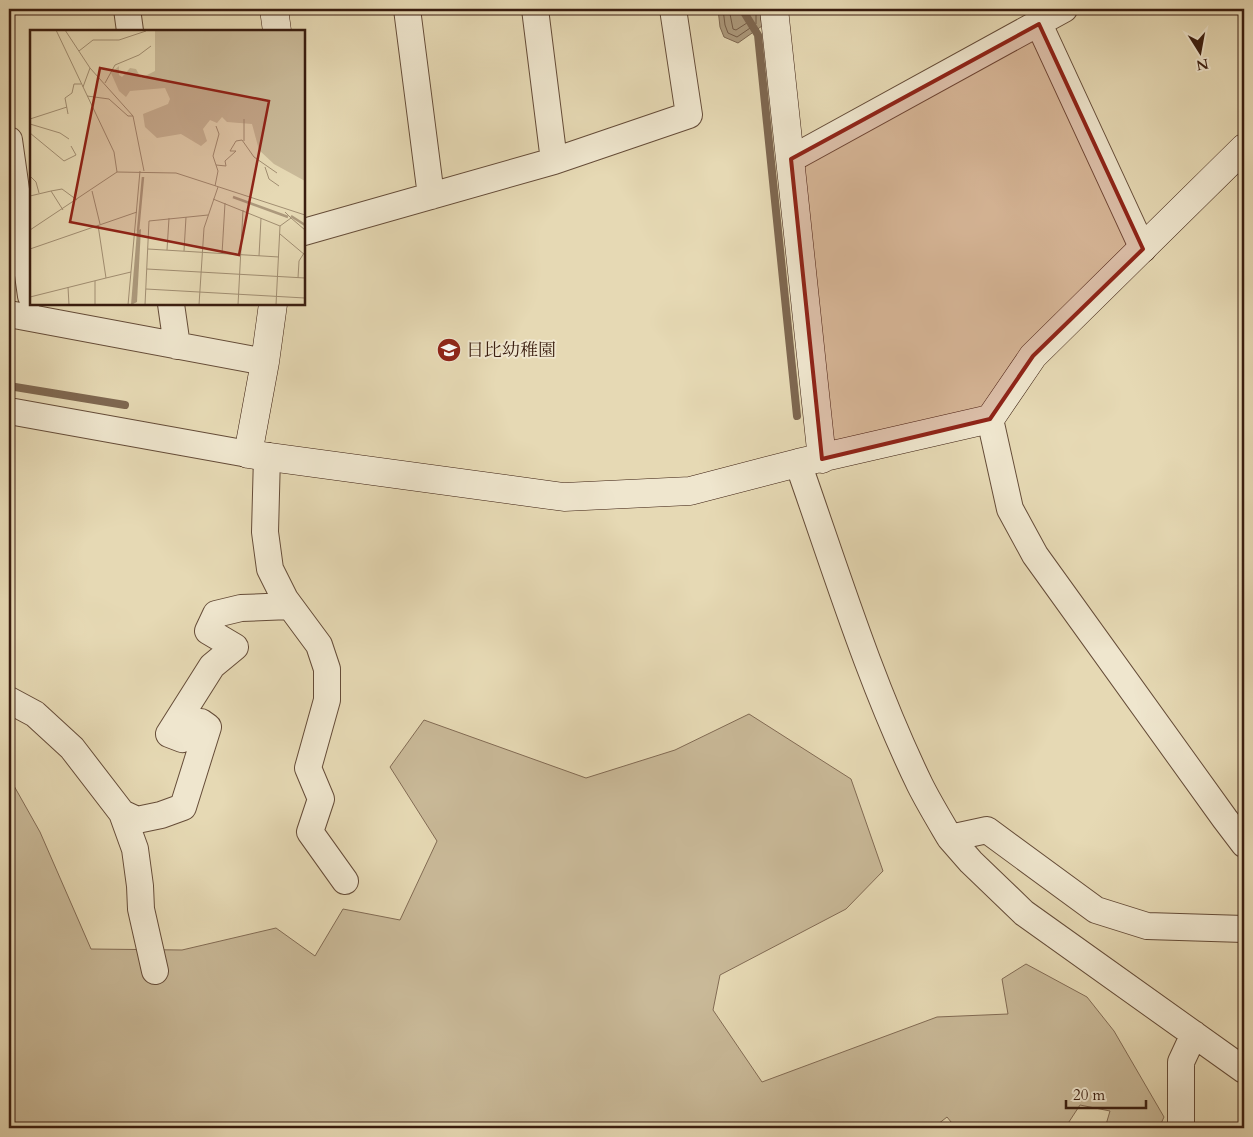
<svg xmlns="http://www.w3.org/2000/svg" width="1253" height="1137" viewBox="0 0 1253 1137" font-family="Cardo,'Noto Serif JP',serif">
	<rect width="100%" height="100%" fill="#e6d9b4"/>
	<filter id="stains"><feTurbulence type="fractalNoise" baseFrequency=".004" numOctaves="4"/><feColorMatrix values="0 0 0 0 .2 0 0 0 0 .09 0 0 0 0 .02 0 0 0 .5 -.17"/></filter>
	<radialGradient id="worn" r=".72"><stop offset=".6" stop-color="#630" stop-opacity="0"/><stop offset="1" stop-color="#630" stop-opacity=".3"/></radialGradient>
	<!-- green -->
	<path fill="#c9b998" stroke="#826b54" d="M749,714L851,779L883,871L846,909L720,975L713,1010L762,1082L937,1017L1008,1014L1002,979L1026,964L1087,997L1114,1031L1164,1117L1159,1128H1105L1110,1111L1080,1105L1065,1128H956L947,1117L933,1128H9V777L40,832L91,949L182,950L276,928L315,956L343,909L400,920L437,841L390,767L424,720L586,778L675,750Z"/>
	<!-- water -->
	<path fill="#ac997c" stroke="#7e6750" d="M718,9H760L762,26L738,43L724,37L720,27Z"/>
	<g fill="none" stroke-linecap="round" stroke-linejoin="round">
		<!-- shore -->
		<path stroke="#735b46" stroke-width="1" d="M723,9L725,25L728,33L737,37L756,24V9
			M729,9L733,29L736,30L750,21L749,9"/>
		<!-- stream -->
		<path stroke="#7e6750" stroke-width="8" d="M742,9L758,35L797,416
			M9,386L125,405"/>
		<!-- street casing -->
		<g stroke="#654c38" stroke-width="28">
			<path id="street" d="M127,9L130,31
				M407,9L431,196
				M535,9L554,161
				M1039,24L1143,249
				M9,140L31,296
				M791,159L1064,9
				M304,232L554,161L689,115L673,9
				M171,304L177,346
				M9,314L265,362
				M9,411L248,454
				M990,419L1010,509L1035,555L1225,819L1244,844
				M267,456L265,532L270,569L285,599L319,645L327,669V700L308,768L321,799L310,832L345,881
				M798,463C836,571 870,682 920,785C929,803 940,821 950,838L987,830L1096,910L1147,926L1244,929
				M9,700L35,714L72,748L122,813L137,820L161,815L183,807L208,727L201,722L182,739L169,734L212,666L235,647L208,631L216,614L241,608L290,606
				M122,813L135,849L140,886L141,909L155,971
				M950,838L971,862L1024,913L1244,1070
				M1180,1128L1181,1126V1062L1194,1034"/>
		</g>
		<!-- secondary casing -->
		<g stroke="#3a1d0f" stroke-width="29">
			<path id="secondary" d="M274,9L277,31
				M774,9L822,459
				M273,304L265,362L248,454L564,497L690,491L798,463L990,419L1033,356L1244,148"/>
		</g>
		<!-- street -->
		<use href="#street" stroke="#efe6ce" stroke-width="26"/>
		<!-- secondary -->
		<use href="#secondary" stroke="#efe6ce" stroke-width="28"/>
	</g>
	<!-- marked area -->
	<path fill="#8f2418" fill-opacity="0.2" stroke="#8f2418" stroke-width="4" stroke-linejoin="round" d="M1039,24L1143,249L1033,356L990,419L822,459L791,159Z"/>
	<!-- icons -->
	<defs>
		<g id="school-disc" transform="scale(1.25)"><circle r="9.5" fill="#8f2418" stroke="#efe6ce"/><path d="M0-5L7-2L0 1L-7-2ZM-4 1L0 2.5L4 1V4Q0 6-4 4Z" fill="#fff"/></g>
	</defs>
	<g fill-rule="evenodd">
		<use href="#school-disc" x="449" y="350"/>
	</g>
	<g text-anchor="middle" stroke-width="4" stroke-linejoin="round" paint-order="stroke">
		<!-- poi labels -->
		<g font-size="18" fill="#3a1d0f" stroke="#efe6ce" text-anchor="start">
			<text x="466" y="356">日比幼稚園</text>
		</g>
	</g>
	<!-- overview -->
	<g transform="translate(30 30)">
		<rect width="275" height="275" fill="#e6d9b4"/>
		<path d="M125,0H275V151L244,134L229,120L222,94L197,92L192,87L187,93L180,90L173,99L177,111L171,116L151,104L127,108L115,97L113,84L138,74L140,69L135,58L100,61L96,67L89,61L81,43L89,36V45L92,47L100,38L106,39L111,48L125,41Z" fill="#c9b998"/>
		<path d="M111,199L107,272L101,275L107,201Z" fill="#ac997c"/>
		<path fill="none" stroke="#ac997c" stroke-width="2.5" d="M203,167L258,187M261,186L275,195M108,201L113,147"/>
		<path fill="none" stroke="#a18e72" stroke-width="1" d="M26,0L84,122L87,142M35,0L60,38L103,86M49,21L63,10H89L116,1M75,53L85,35L109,25L121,16M53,57L60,38M57,66L79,69L98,86H103L114,141M38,84L35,68L42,63L44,54H51M0,89L37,77M214,89V111M0,94L30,103L39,109M0,103L34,131L46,125L41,116M186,135L196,136L195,131L206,121H200L206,111L212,110L224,127L247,143M0,136V146L6,152L9,163M235,137L239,149L249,156M185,156L188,141L183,126L189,104L186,96M21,161L32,159L47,170M62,161L70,194M0,166L21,161L33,180M183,169L250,196M261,188L275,200M250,196L261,188L255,182M0,200L87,142L146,143L275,185M250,204L275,225M0,219L107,182M118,219L249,227M137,220L139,188M154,221L156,187M192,224L195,173M229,226L231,188M117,239L275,248M76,248L101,242M268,248L269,231L274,223M38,257L39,275M116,259L275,268M0,267L76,248L68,195M65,275V251M98,275L110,141M115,275L119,191L178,185M169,275L174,198L188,157M208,275L213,180M246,275L250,196"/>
		<path fill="#8f2418" fill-opacity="0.15" stroke="#8f2418" stroke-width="2.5" d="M70,38L239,71L209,225L40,192Z"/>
		<rect width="275" height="275" fill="none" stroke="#3a1d0f" stroke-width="2.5"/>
	</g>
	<!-- margin -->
	<rect width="1253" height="1137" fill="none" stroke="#e6d9b4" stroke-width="30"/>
	<rect x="10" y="10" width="1233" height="1117" fill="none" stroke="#3a1d0f" stroke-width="2.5"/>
	<rect x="15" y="15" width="1223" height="1107" fill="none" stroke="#3a1d0f"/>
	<!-- north arrow -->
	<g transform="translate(1200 52) rotate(169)" stroke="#efe6ce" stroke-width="4" paint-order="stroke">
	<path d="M0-4L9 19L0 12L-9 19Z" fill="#3a1d0f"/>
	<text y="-8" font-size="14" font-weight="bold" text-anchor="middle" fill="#3a1d0f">N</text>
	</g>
	<!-- scale -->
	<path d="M1066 1100v8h80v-8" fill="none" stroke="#3a1d0f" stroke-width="2.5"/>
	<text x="1073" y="1100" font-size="15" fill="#3a1d0f" stroke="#efe6ce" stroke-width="4" paint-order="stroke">20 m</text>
	<rect width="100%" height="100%" filter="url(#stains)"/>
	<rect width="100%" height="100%" fill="url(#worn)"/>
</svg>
